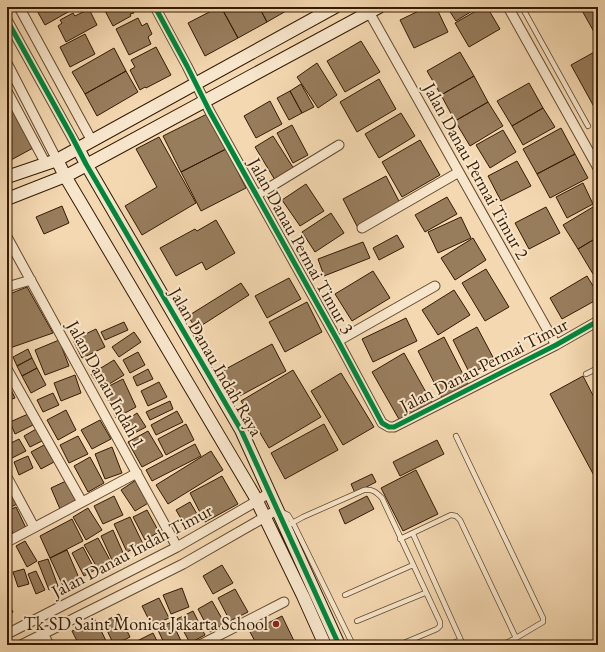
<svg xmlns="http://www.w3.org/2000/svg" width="605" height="652" viewBox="0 0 605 652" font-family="'EB Garamond',serif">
	<rect width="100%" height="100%" fill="#f4d8b1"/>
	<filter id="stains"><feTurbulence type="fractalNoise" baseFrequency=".005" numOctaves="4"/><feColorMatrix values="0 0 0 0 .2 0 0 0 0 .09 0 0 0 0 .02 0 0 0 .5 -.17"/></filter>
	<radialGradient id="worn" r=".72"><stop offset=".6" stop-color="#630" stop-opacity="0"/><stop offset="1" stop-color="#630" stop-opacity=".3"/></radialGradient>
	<!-- building -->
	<path fill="#987d5d" stroke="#341b03" d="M35,7H77L45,25Z
		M103,7H130L134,13L130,14L131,16L113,26Z
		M219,7H221L238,38L205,56L188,23Z
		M221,7H259L267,22L238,38Z
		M259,7H293L267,22Z
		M300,7H312L303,12Z
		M427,7H436L448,32L414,48L400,20Z
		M447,7H476L477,8L456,21Z
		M483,7H487L500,29L469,47L455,23Z
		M580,7H598V39Z
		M89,9L97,25L66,42L58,26L62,23L60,20L73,13L75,16Z
		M138,18L142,26L147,23L152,34L148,37L151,44L129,55L116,29Z
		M85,34L95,54L70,67L60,47Z
		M361,41L380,72L345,92L327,61Z
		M156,47L171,75L146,88L145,87L140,90L130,70L135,67L131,60Z
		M114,48L126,71L85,94L72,72Z
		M598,50V114L571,65Z
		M460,52L474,76L441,95L427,71Z
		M317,63L337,95L318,108L297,77Z
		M126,71L138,92L97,116L85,94Z
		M474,76L488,102L455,121L441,95Z
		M379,79L396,109L357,132L340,102Z
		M529,83L543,108L512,126L497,101Z
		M301,84L314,107L302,113L290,91Z
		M290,91L302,113L289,120L277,98Z
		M7,100L33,148L11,160L7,153Z
		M270,101L282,124L256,138L244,116Z
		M488,102L503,126L470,146L455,121Z
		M543,108L555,127L523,145L512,126Z
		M401,113L415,136L379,158L365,134Z
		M207,114L226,149L181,172L163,136Z
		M292,125L308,155L293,163L277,133Z
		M561,128L575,154L537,174L523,149Z
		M503,130L516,152L490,168L476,145Z
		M273,136L294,169L275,180L255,147Z
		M159,137L196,203L142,235L125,206L157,187L136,149Z
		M420,140L440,175L402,197L382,162Z
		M226,149L246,188L201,211L181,172Z
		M575,154L588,178L550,198L537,174Z
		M517,161L531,186L501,201L488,176Z
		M386,176L401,205L358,228L343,199Z
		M583,183L593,204L567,218L556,197Z
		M306,184L324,211L300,226L282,200Z
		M447,197L457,214L425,232L415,215Z
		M598,204V237L578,249L563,225Z
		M62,206L69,223L44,234L36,217Z
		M546,207L560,233L529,249L515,223Z
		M331,213L344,233L315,252L302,232Z
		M461,217L471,238L438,253L428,232Z
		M216,220L235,253L206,270L202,262L176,276L160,248L195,229L197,231Z
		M397,235L404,247L379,260L373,248Z
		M598,237V271L593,274L578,249Z
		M473,238L486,260L455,280L441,258Z
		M363,242L370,258L324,276L318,259Z
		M486,269L509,307L485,321L462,283Z
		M373,271L390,298L352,321L335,294Z
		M587,276L598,294V299L562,319L550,298Z
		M289,278L301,299L267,318L255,296Z
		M241,283L249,295L196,329L188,316Z
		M27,287L53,333L7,349V295Z
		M454,290L470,315L438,335L422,310Z
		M307,302L322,332L285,352L269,322Z
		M406,318L417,341L373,362L362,339Z
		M124,322L128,330L105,340L101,332Z
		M477,327L495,361L470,374L453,340Z
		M96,329L105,347L82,358L73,340Z
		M134,332L141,342L119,357L112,347Z
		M444,337L468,384L442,398L418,351Z
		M59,340L69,366L45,375L35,350Z
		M272,344L286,371L236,398L222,371Z
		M28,349L32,358L17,366L13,357Z
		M138,352L145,365L130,373L123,360Z
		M404,353L432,403L400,421L372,372Z
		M32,358L37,368L22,376L17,366Z
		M114,360L124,375L101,389L91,374Z
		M37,368L46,385L31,393L22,376Z
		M148,369L153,379L137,386L133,377Z
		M293,370L321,417L269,448L241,401Z
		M341,373L374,427L343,445L311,391Z
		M75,375L81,393L61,401L54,383Z
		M583,376L598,405V483L550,394Z
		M123,379L136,407L116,418L103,389Z
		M159,382L167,397L148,406L141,391Z
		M7,385H9L15,398L7,401Z
		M53,393L59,405L43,412L37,400Z
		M170,401L173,409L150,420L146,412Z
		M66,410L76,430L58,440L47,420Z
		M177,411L183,422L156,435L151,425Z
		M137,413L146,427L129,436L122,423Z
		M28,414L33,425L15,434L10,422Z
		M100,420L111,439L92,449L81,430Z
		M186,424L194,440L166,455L158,439Z
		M324,424L338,450L285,479L271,453Z
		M7,427L12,438L7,440Z
		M38,428L44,440L30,447L24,436Z
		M148,431L163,456L142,467L128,442Z
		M78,436L88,454L69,463L60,445Z
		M19,439L26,451L10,459L7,453V445Z
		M437,440L444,454L400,476L393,462Z
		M195,444L201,456L152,481L146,470Z
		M44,445L54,462L41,469L31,452Z
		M112,447L122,473L105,479L95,454Z
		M211,451L223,470L168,504L156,485Z
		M28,456L33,468L19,475L14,462Z
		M90,457L104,483L88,492L74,466Z
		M416,470L438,514L403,531L381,488Z
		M372,474L376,482L355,493L351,484Z
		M222,476L238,504L205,522L190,493Z
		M136,480L150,502L135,511L121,490Z
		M66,481L76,501L60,509L51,488Z
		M114,496L123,515L103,524L94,506Z
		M367,496L374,509L345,524L339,510Z
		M13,497L17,504L7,509V500Z
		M190,502L200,519L186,527L176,510Z
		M16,507L26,528L13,534L7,521V511Z
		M88,508L102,530L86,540L73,517Z
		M147,510L159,532L145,540L133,517Z
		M130,517L143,544L127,552L114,524Z
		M72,519L83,541L50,558L40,536Z
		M113,530L124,555L112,560L101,536Z
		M98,538L111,562L98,569L84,545Z
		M25,541L37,561L27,567L16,546Z
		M83,547L95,570L84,576L72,553Z
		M67,550L79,578L63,586L50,558Z
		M48,559L58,586L49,590L38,562Z
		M222,565L233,583L213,594L203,576Z
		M24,569L29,584L18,587L13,572Z
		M36,571L45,590L36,594L28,574Z
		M182,588L189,607L171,614L163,595Z
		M235,589L248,612L230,621L218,598Z
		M159,598L169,618L152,626L142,606Z
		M7,601L13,612L7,616Z
		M212,601L225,624L210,632L198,609Z
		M193,611L205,635L190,643L177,619Z
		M119,614L130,637L114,645L103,622Z
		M282,616L296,645H257L250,632Z
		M96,620L108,645H79L72,631Z
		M172,622L183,645H165L157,628Z
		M153,633L159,645H139L137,641Z"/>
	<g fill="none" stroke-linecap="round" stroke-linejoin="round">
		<!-- lane casing -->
		<g stroke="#644a2e" stroke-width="6">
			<path id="lane" d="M522,7L588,126
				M586,374L598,368
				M282,512L288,515L293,523L353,645
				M285,527L303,517L364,490C373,489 376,492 382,498L440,622V626L437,629L399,645
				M413,534L463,645
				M400,539L451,515L456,516L460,520L516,638L543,622V618L456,436
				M345,595L413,565
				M357,621L425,593
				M448,645L461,640
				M502,645L516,638"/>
		</g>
		<!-- street casing -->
		<g stroke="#644a2e" stroke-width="11">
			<path id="street" d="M19,7L92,141
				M155,7L187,66L210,112L338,341L382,423L389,427H394L556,345L598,321
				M508,7L598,168
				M369,12L556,345
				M7,20L78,148
				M7,63L57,160
				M7,91L46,164
				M257,195L339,145
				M362,228L459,172
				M7,237L177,547
				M7,287L31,280
				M338,341L435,286
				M7,369L82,502
				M7,477L34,527
				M7,542L137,473
				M43,633L49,645
				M7,634L177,547L257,501L270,492
				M21,645L183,564L265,517L278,509
				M200,645L284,602"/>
		</g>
		<!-- secondary casing -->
		<g stroke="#341b03" stroke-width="14">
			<path id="secondary" d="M78,148L86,164L241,430L339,645
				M57,160L65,176L254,495L303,596L325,645
				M7,177L57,160L335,7
				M7,199L68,175L379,7"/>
		</g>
		<!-- lane -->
		<use href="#lane" stroke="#f8e6cc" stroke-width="4.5"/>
		<!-- street -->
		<use href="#street" stroke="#f8e6cc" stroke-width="9"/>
		<!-- secondary -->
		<use href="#secondary" stroke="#f8e6cc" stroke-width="12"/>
		<!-- cycleway casing -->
		<g stroke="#f8e6cc" stroke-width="8">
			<path id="cycleway" d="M155,7L187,66L210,112L338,341L382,423L389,427H394L556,345L598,321
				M7,20L71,135L86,164L241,430L339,645"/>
		</g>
		<!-- cycleway -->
		<use href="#cycleway" stroke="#00873e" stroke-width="5"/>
	</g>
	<!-- markers -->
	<circle fill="#8f2418" stroke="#f8e6cc" stroke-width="1.5" cx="276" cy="624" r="4"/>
	<g text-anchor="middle" stroke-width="4" stroke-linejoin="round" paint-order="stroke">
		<!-- street labels -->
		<g font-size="18" fill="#341b03" stroke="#f8e6cc">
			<text transform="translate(476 171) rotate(61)" y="6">Jalan Danau Permai Timur 2</text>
			<text transform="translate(301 246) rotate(61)" y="6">Jalan Danau Permai Timur 3</text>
			<text transform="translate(216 362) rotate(60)" y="6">Jalan Danau Indah Raya</text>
			<text transform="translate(484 365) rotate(-27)" y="6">Jalan Danau Permai Timur</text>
			<text transform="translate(106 384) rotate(61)" y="6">Jalan Danau Indah 1</text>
			<text transform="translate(132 551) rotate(-28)" y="6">Jalan Danau Indah Timur</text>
		</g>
		<!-- poi labels -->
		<g font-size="18" fill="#341b03" stroke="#f8e6cc" text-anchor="end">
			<text x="268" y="630">Tk-SD Saint Monica Jakarta School</text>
		</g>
	</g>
	<!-- margin -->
	<rect width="605" height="652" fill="none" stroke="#f4d8b1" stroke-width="24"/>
	<rect x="8" y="8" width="589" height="636" fill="none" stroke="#341b03" stroke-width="2"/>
	<rect x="12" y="12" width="581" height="628" fill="none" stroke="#341b03"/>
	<rect width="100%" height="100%" filter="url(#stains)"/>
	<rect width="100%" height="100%" fill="url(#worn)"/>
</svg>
